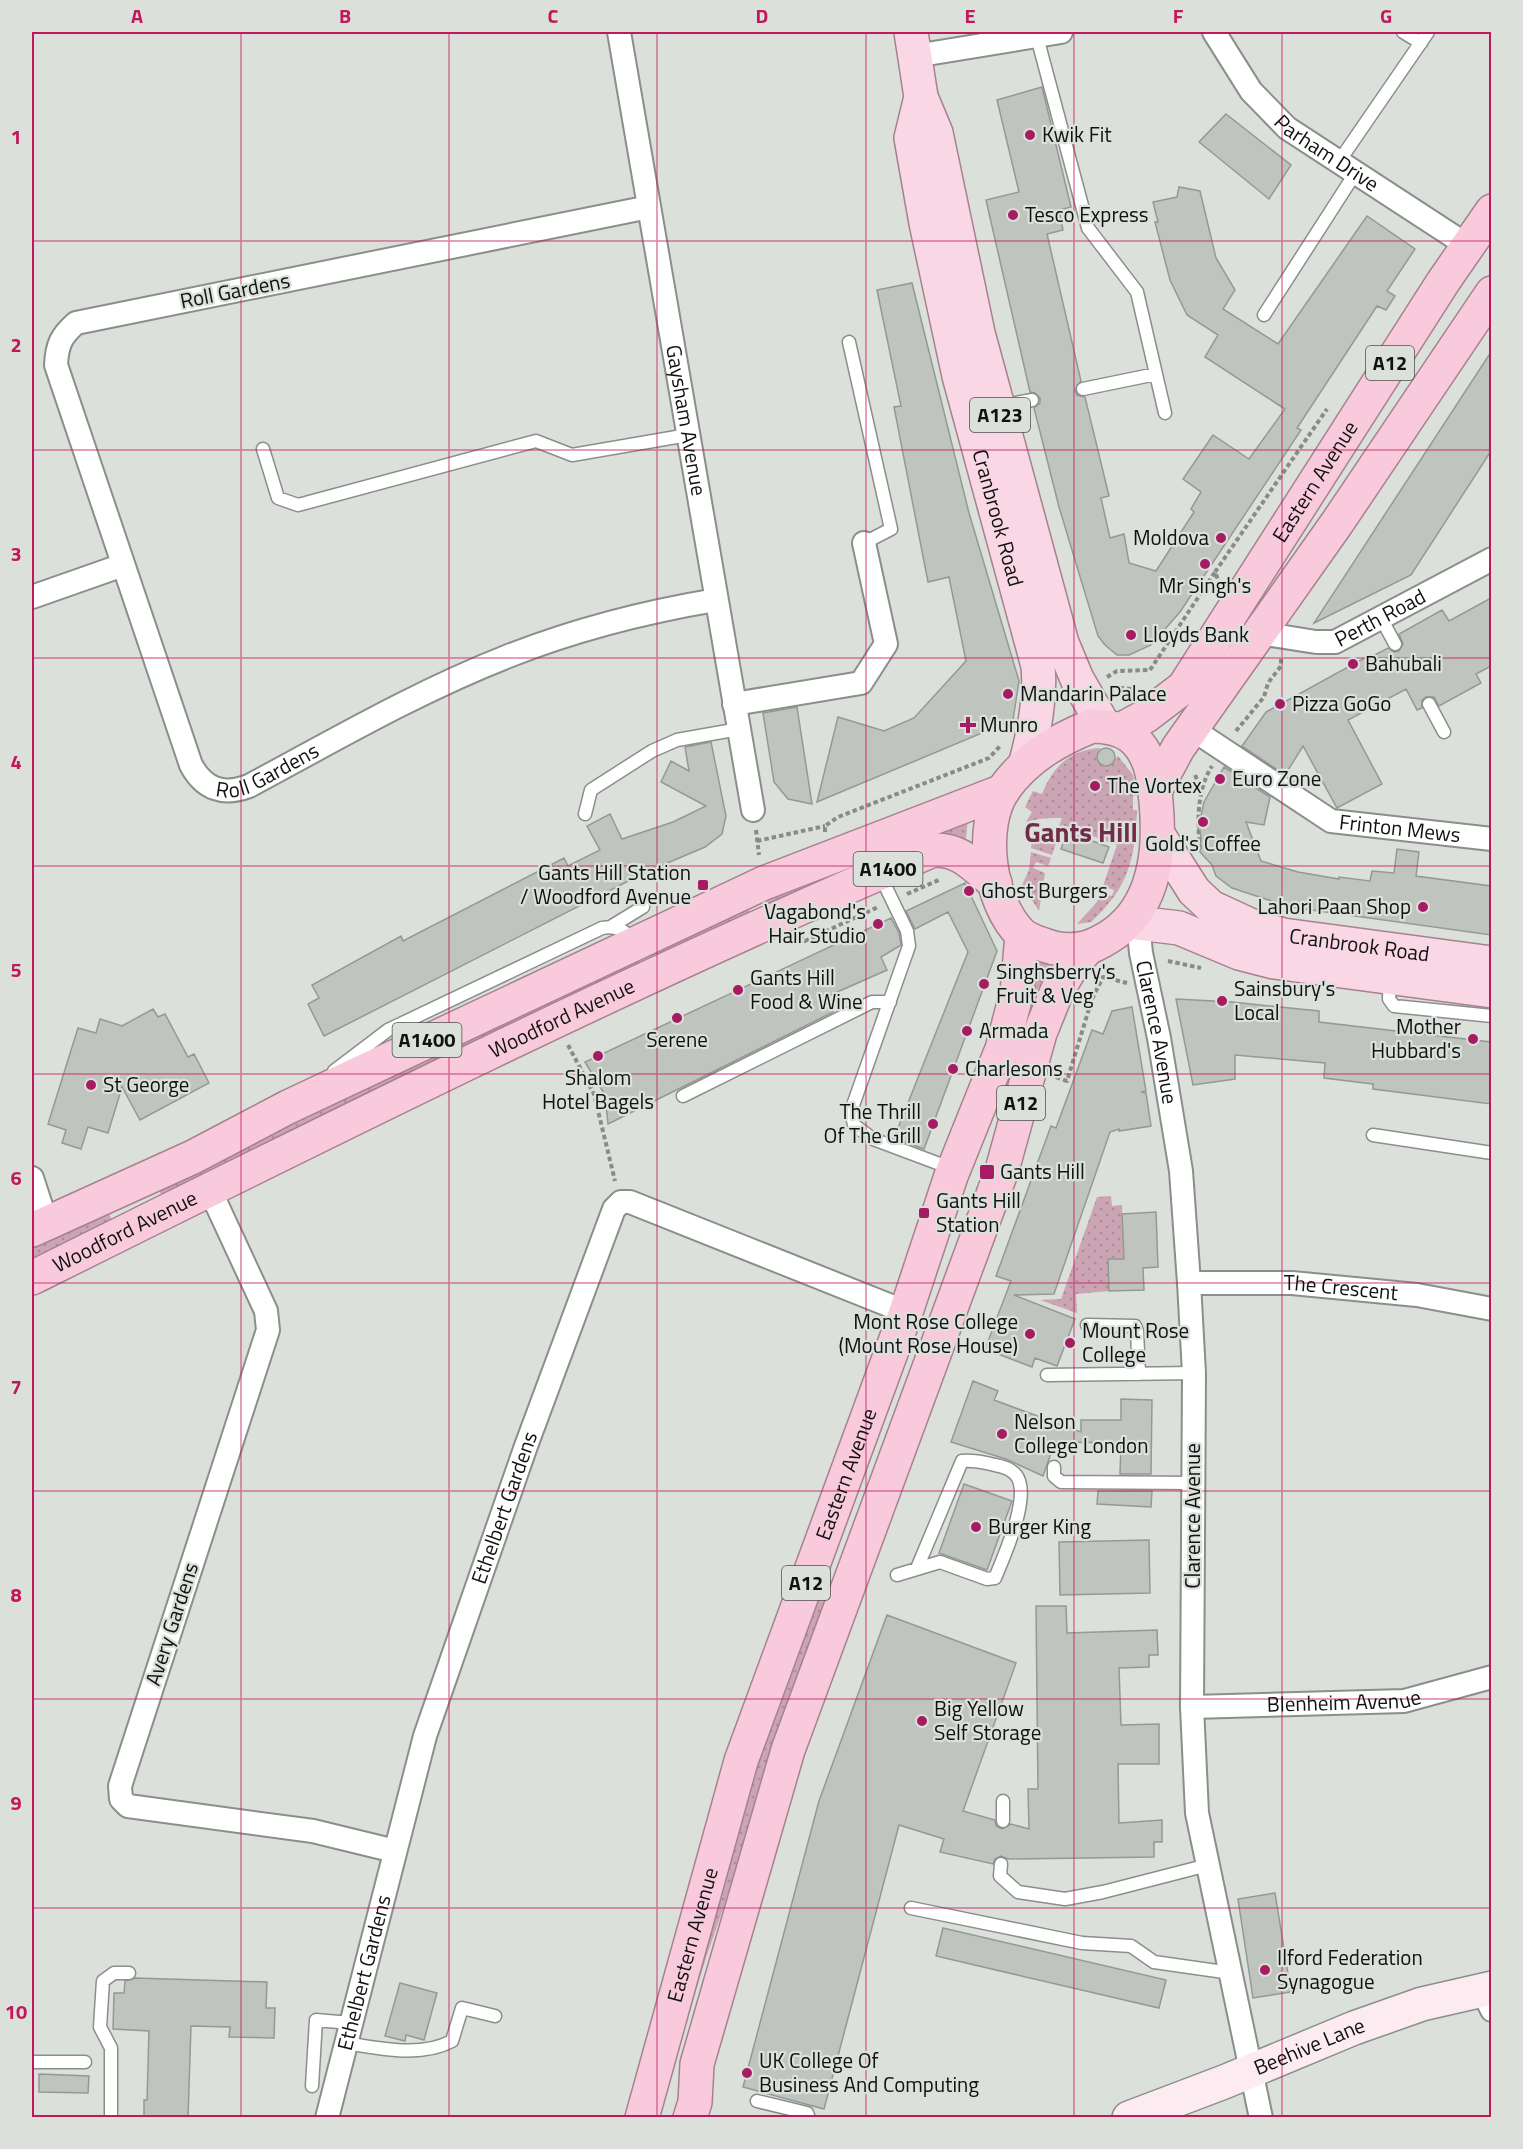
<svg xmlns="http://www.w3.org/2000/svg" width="1523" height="2149" viewBox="0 0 1523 2149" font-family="'Titillium Web',sans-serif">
	<defs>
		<pattern id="green-dots" width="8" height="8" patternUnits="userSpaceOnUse" patternTransform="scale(1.5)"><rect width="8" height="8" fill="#cba5b3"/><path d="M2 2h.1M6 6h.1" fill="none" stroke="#ad8d99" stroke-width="1.8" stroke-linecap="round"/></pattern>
	</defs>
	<rect width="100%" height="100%" fill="#dbe0db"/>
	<!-- green -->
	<path fill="url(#green-dots)" d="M1100,748L1097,756L1100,764L1109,766L1118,756L1133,775L1137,795L1133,796V810H1137C1135,859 1129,887 1091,922L1077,924L1097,902L1100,893L1112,896L1114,890L1103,886L1117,845L1062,825L1052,855L1031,848L1033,833L1058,829L1062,818C1050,818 1039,818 1026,822L1032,812L1025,807L1033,791L1042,794C1053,767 1069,750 1100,748Z
		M968,817L966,839L951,835L944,836L942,827Z
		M1031,852L1051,858L1048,866L1036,862L1033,868L1045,873L1039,911L1022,885L1029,870Z
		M812,878L816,888L768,910L763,897Z
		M746,903L753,920L652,966L646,949Z
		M635,953L642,970L162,1196L155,1182Z
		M1038,962L1054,965L1034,995Z
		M1111,1196L1112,1206L1122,1205L1124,1259L1108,1260L1109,1291L1076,1294L1077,1313L1040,1300L1061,1299L1097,1197Z
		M105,1206L113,1222L32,1263V1243Z
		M814,1597L829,1603L707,1955L671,2070L750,1767Z"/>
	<!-- building -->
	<path fill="#bfc4bf" stroke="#939994" stroke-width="1.5" d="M1042,87L1071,207L1059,210L1063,230L1047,234L1081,381L1075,390L1077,395L1085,397L1109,496L1101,498L1110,538L1124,534L1129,563L1156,571L1194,512L1191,509L1201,492L1183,479L1213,435L1249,459L1285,409L1205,357L1218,335L1187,315L1170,280L1155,222H1158L1153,202L1177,197L1179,187L1200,191L1216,258L1235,290L1223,309L1278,344L1367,216L1415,249L1387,291L1395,296L1386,310L1377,306L1297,428L1301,430L1180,612L1151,645L1129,655H1117L1105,645L1098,636L1059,507L1034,408L1040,403V398L1035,393L1030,392L986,200L1019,192L997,100Z
		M1226,114L1291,165L1269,199L1199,142Z
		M912,283L969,513L1019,681L1013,720L817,802L838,717L884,731L914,718L966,661L949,577L928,582L894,407L901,406L877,290Z
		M1491,352V451L1411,575L1314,623Z
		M1491,598V666L1476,674L1481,683L1439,706L1434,697H1426L1422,700V708L1417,710L1406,689L1348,720L1382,784L1337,808L1303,746L1285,775L1242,746L1266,712L1368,656L1369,658L1388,648L1394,652L1399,651L1403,644L1399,634L1442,610L1449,621Z
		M797,707L812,804L788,799L774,782L763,713Z
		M711,742L726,816L722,834L705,847L644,873L324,1036L308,1004L319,998L312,985L401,936L403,941L564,858L568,866L600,850L587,826L610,814L622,839L673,822L706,806L661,782L671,761L689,771L685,747Z
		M1097 757a9 9 0 1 1 18 0a9 9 0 1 1-18 0Z
		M1224,767L1270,797L1264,825L1246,822L1261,861L1298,872L1339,879V877L1370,881L1372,871L1394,873L1397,849L1419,852L1416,876L1491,886V935L1290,907L1232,888L1216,876L1212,865L1200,852L1201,836L1198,829L1204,802Z
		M1067,832L1109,847L1103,863L1061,849Z
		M965,883L997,951L924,1149L894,1138L968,952L948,912L915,929L906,911Z
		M891,918L899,933L901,945L881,957L887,970L826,997L833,1012L608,1124L605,1095L585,1062Z
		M1176,999L1232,1002L1319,1011V1022L1491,1042V1104L1373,1089V1084L1324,1078L1325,1063L1235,1055V1079L1193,1085Z
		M1132,1007L1146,1091L1141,1092L1146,1093L1151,1126L1119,1131V1129L1110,1132L1054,1294L1014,1295L1075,1319L1057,1366L1035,1358L1032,1367L985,1349L1011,1281L996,1276L1051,1126L1056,1128L1092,1030L1103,1034L1112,1011Z
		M153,1009L158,1017L165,1014L188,1057L194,1054L209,1083L140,1120L122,1087L108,1133L88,1127L81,1149L62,1143L66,1130L48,1124L78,1028L96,1033L100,1019L122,1026Z
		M1156,1212L1158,1267L1143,1268L1144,1290L1109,1291L1108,1259H1124L1122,1214Z
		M973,1381L998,1391L994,1400L1081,1432V1420H1121V1399L1152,1400L1151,1474H1120L1121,1443L1055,1442L1043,1476L1006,1459L951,1442Z
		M964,1484L1012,1501L987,1570L939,1553Z
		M1098,1491H1152L1151,1507L1097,1504Z
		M1149,1540L1150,1593L1060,1595L1059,1542Z
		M1036,1606H1066L1067,1633L1157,1630L1158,1655H1149V1667L1119,1668L1121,1725L1159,1724V1764H1118L1119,1823L1162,1820V1842H1154V1857L1008,1859L1001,1856L995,1859L993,1864L940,1852L944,1839L899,1825L824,2109L743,2087L819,1801L887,1615L1016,1663L963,1811L995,1820L996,1826L1002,1829L1011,1824L1029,1829L1028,1789H1038Z
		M1275,1893L1291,1992L1253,1998L1238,1899Z
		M943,1928L1166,1980L1159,2008L936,1956Z
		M135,1978L267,1982L266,2008H275L274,2038L229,2037L230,2027L191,2026L188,2118H144V2100H147L149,2031L113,2029L114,1993H124L125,1981Z
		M400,1983L437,1993L424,2040L406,2035L405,2041L385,2036Z
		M39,2074L89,2076L88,2093L39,2092Z"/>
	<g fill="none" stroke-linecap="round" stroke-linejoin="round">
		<!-- service casing -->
		<g stroke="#8a8f8a" stroke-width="15">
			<path id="service" d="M1403,32L1421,43
				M1037,37L1088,228L1137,292L1165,413
				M1340,160L1428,32
				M1264,315L1356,172
				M849,342L891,529L864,543
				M1083,389L1156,374
				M999,406L1032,400
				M263,449L278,498L298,505L536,441L572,455L688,435
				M1381,618L1395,644
				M1429,704L1444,732
				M585,814L591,790L652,751L677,740L739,729
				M880,875L907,931L909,946L851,1111L854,1125L873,1139L953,1169
				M612,926L643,907
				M1390,978L1389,999L1394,1006L1492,1016
				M334,1071L388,1030L602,928C617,925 624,931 635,940
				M683,1096L872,1002H890
				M1373,1135L1492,1153
				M1087,1325L1135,1326L1137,1331L1139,1374
				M1047,1375L1194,1373
				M1054,1467V1476L1061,1482L1193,1483
				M897,1575L940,1562L987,1579L995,1578C1004,1556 1032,1495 1016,1475C1011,1469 1001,1466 995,1465C983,1462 974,1460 962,1461L918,1566
				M1003,1821V1801
				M1001,1864L1000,1876L1018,1892L1065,1899L1103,1892L1208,1865
				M911,1908L1082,1943L1131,1946L1154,1962L1231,1973
				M345,2043C380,2048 420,2058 452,2041L462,2008L495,2016
				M32,2062H85
				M312,2086L316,2020L350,2023
				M757,2101L807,2113L809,2118
				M111,2118V2048L100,2027L103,1981L114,1973H129"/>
		</g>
		<!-- minor casing -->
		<g stroke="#8a8f8a" stroke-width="26">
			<g id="minor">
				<path id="s1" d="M619,32L753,810"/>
				<path id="s2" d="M1214,32L1251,91L1287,128L1468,246"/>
				<path d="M915,56L1061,32"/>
				<path id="s3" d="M649,207L76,323C61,336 57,345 56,365L191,765C204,789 223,796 249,786C333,741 417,692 506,657C574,630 644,612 716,600"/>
				<path d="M32,597L123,565"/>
				<path id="s4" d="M1259,633L1316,642H1335L1492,559"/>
				<path d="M734,704L861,683L886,644L864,543"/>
				<path id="s5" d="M1192,729L1331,821L1492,839"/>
				<path id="s6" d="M1137,912L1141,953L1159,1038L1181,1171L1189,1283L1194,1373L1192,1707L1197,1813L1261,2118"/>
				<path d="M32,1178L46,1221"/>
				<path d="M209,1188L266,1311L268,1330L120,1786L121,1799L128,1806L313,1831L395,1851"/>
				<path id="s7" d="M1189,1283H1292L1417,1295L1492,1309"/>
				<path id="s8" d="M1192,1707L1404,1701L1492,1677"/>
				<path d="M1482,1990L1492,2010"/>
				<path id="s9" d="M327,2118L425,1736L526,1446L614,1209L621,1202H630L906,1312"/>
			</g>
		</g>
		<!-- secondary casing -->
		<g stroke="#8a8f8a" stroke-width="36">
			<g id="secondary">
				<path id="s10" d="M1129,2118L1224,2082L1354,2028L1422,2004L1492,1988"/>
			</g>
		</g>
		<!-- primary casing -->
		<g stroke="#a6818f" stroke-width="36">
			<g id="primary">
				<path d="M911,32L921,97L936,133L978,333L1062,643L1077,679L1104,726"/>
				<path id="s11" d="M921,97L911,138L926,223L959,376L1038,666C1041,699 1034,731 1026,762"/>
				<path id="s12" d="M1159,836L1194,891L1211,907L1250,925L1283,935L1492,963"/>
				<path d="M1129,922L1179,928L1239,953L1274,962L1492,991"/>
			</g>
		</g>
		<!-- trunk casing -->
		<g stroke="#a6818f" stroke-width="36">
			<g id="trunk">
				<path d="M1092,726C1106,726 1119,728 1130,736C1151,752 1154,778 1156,802C1161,855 1154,914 1102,941C1087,950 1072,952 1054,948C1044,945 1029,941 1021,934C989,902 978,827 1004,789C1026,758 1057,740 1092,726Z"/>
				<path id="s13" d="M1120,730L1146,716L1184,687L1443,282L1492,211"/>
				<path d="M1155,791L1178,748L1337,523L1492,293"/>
				<path d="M32,1230L193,1157L288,1107L764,883L1003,791"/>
				<path id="s14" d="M32,1278C329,1130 627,981 933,850C962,849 974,867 995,883"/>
				<path id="s15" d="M642,2118L741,1761L906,1312L951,1176L1002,1049L1017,992L1022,935"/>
				<path d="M690,2118L695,2102L697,2064L788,1750L1002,1170L1040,1033L1057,991L1074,963L1088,948"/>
			</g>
		</g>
		<!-- path -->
		<path stroke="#888c89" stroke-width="4" stroke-dasharray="4.5 3" stroke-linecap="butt" d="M1215,572L1327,409
			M1150,670L1215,572L1219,582
			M1107,677L1117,671L1150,670
			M1112,687L1132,689
			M1236,731L1264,697L1268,683L1281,666V659
			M1195,775L1202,790
			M756,830L759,855
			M825,832V826L838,817L989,758L1001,745
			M757,841L825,826
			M1200,849C1197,822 1197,789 1212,766
			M907,894L941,879
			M799,936L805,941L878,907
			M1168,961L1201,968
			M568,1045L594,1094L615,1181
			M1056,1077L1067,1081L1092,999L1103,977L1127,983"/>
		<!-- service -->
		<use href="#service" stroke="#fff" stroke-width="12"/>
		<!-- minor -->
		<use href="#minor" stroke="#fff" stroke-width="22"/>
		<!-- secondary -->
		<use href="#secondary" stroke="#fdebf2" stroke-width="33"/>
		<!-- primary -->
		<use href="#primary" stroke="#fad7e5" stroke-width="33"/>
		<!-- trunk -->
		<use href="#trunk" stroke="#f8cadc" stroke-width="33"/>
	</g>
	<!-- grid -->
	<path fill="none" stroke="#c2185b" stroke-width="1.5" stroke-opacity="0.55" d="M241,32V2118M449,32V2118M657,32V2118M866,32V2118M1074,32V2118M1282,32V2118M32,241H1492M32,450H1492M32,658H1492M32,866H1492M32,1074H1492M32,1283H1492M32,1491H1492M32,1699H1492M32,1908H1492"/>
	<!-- markers -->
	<g fill="#a51c65" stroke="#dbe0db" stroke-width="2">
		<circle cx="1030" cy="135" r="6"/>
		<circle cx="1013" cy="215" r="6"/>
		<circle cx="1221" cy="538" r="6"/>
		<circle cx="1205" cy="564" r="6"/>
		<circle cx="1131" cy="635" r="6"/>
		<circle cx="1353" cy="664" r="6"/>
		<circle cx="1008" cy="694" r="6"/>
		<circle cx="1280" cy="704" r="6"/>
		<path d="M965 716h6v6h6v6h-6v6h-6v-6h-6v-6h6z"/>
		<circle cx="1220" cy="779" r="6"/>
		<circle cx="1095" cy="786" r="6"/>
		<circle cx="1203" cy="822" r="6"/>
		<rect x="697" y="879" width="12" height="12" rx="3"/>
		<circle cx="969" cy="891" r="6"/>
		<circle cx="1423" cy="907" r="6"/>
		<circle cx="878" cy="924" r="6"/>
		<circle cx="984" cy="984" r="6"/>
		<circle cx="738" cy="990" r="6"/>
		<circle cx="1222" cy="1001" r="6"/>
		<circle cx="677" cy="1018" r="6"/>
		<circle cx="967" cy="1031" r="6"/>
		<circle cx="1473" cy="1039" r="6"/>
		<circle cx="598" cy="1056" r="6"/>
		<circle cx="953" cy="1069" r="6"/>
		<circle cx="91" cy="1085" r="6"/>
		<circle cx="933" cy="1124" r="6"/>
		<rect x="979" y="1164" width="16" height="16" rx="3"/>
		<rect x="918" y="1207" width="12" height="12" rx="3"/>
		<circle cx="1030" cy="1334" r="6"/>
		<circle cx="1070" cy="1343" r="6"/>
		<circle cx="1002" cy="1434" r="6"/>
		<circle cx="976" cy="1527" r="6"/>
		<circle cx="922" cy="1721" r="6"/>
		<circle cx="1265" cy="1970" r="6"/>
		<circle cx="747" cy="2073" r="6"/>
	</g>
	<g text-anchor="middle" stroke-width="4.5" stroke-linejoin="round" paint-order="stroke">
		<!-- shield labels -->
		<g fill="#dbe0db" stroke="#4d504e" stroke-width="1.5">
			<rect x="1366" y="346" width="48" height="34" rx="4.5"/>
			<rect x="970" y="398" width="60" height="34" rx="4.5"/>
			<rect x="853.5" y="852" width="69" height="34" rx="4.5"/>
			<rect x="392.5" y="1023" width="69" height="34" rx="4.5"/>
			<rect x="997" y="1086" width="48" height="34" rx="4.5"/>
			<rect x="782" y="1566" width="48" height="34" rx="4.5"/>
		</g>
		<g font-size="20" font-weight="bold" fill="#101211">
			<text x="1390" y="370">A12</text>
			<text x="1000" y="422">A123</text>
			<text x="888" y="876">A1400</text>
			<text x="427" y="1047">A1400</text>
			<text x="1021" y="1110">A12</text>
			<text x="806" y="1590">A12</text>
		</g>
		<!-- poi labels -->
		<g font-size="21" fill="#101211" stroke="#dbe0db" text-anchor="start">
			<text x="1042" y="142">Kwik Fit</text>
			<text x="1025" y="222">Tesco Express</text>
			<text x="1209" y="545" text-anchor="end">Moldova</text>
			<text x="1205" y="593" text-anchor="middle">Mr Singh's</text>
			<text x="1143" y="642">Lloyds Bank</text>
			<text x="1365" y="671">Bahubali</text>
			<text x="1020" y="701">Mandarin Palace</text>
			<text x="1292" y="711">Pizza GoGo</text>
			<text x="980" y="732">Munro</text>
			<text x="1232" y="786">Euro Zone</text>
			<text x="1107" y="793">The Vortex</text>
			<text x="1203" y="851" text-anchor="middle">Gold's Coffee</text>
			<text x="691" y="880" text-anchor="end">Gants Hill Station<tspan x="691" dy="24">/ Woodford Avenue</tspan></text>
			<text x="981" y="898">Ghost Burgers</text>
			<text x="1411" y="914" text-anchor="end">Lahori Paan Shop</text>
			<text x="866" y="919" text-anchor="end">Vagabond's<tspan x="866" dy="24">Hair Studio</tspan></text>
			<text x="996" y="979">Singhsberry's<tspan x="996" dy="24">Fruit &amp; Veg</tspan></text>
			<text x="750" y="985">Gants Hill<tspan x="750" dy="24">Food &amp; Wine</tspan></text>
			<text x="1234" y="996">Sainsbury's<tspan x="1234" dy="24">Local</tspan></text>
			<text x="1461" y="1034" text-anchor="end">Mother<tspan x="1461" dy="24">Hubbard's</tspan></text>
			<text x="979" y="1038">Armada</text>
			<text x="677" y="1047" text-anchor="middle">Serene</text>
			<text x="965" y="1076">Charlesons</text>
			<text x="598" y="1085" text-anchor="middle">Shalom<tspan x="598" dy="24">Hotel Bagels</tspan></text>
			<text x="103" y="1092">St George</text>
			<text x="921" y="1119" text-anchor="end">The Thrill<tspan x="921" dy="24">Of The Grill</tspan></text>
			<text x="1000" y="1179">Gants Hill</text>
			<text x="936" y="1208">Gants Hill<tspan x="936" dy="24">Station</tspan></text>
			<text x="1018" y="1329" text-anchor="end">Mont Rose College<tspan x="1018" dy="24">(Mount Rose House)</tspan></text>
			<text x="1082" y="1338">Mount Rose<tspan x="1082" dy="24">College</tspan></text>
			<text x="1014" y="1429">Nelson<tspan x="1014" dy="24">College London</tspan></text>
			<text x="988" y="1534">Burger King</text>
			<text x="934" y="1716">Big Yellow<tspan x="934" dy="24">Self Storage</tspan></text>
			<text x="1277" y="1965">Ilford Federation<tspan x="1277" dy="24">Synagogue</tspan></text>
			<text x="759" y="2068">UK College Of<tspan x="759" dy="24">Business And Computing</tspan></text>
		</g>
		<!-- street labels -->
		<g font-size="21" fill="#101211" stroke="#dbe0db">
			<text dy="7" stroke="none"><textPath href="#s2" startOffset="168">Parham Drive</textPath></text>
			<text transform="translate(235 291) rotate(-11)" y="7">Roll Gardens</text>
			<text dy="7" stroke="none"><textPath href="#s1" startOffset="394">Gaysham Avenue</textPath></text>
			<text dy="7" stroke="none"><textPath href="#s13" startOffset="321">Eastern Avenue</textPath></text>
			<text dy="7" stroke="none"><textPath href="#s11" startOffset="432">Cranbrook Road</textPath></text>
			<text dy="7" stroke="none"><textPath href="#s4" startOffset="128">Perth Road</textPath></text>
			<text dy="7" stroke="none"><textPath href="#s3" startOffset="1146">Roll Gardens</textPath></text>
			<text dy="7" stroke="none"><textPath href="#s5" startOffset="236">Frinton Mews</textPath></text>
			<text dy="7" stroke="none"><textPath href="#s12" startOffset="243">Cranbrook Road</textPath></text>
			<text dy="7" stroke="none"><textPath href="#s14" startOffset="590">Woodford Avenue</textPath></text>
			<text dy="7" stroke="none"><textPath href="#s6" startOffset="122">Clarence Avenue</textPath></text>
			<text dy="7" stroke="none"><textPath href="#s14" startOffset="104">Woodford Avenue</textPath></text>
			<text dy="7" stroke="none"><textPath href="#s7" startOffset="152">The Crescent</textPath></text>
			<text dy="7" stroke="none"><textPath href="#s15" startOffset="676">Eastern Avenue</textPath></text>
			<text dy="7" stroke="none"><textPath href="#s9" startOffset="636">Ethelbert Gardens</textPath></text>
			<text transform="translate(1193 1516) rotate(-90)" y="7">Clarence Avenue</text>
			<text transform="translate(172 1624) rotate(-72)" y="7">Avery Gardens</text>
			<text dy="7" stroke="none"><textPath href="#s8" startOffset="152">Blenheim Avenue</textPath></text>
			<text dy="7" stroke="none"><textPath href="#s15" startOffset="190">Eastern Avenue</textPath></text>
			<text dy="7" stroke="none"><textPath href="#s9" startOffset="150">Ethelbert Gardens</textPath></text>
			<text dy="7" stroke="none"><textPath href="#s10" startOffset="194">Beehive Lane</textPath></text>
		</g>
		<!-- district labels -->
		<g font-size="27" font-weight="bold" fill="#6f2d4a" stroke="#dbe0db">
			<text x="1081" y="842">Gants Hill</text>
		</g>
	</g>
	<!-- border -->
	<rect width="1523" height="2149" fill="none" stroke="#dbe0db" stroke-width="66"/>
	<rect x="33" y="33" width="1457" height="2083" fill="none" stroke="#c2185b" stroke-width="2"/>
	<g font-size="20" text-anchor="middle" font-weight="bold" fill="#c2185b">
		<text x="137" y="23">A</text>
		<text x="345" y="23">B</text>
		<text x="553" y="23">C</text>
		<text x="762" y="23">D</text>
		<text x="970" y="23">E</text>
		<text x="1178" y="23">F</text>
		<text x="1386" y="23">G</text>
		<text x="16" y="144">1</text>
		<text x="16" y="352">2</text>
		<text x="16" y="561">3</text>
		<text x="16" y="769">4</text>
		<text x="16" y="977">5</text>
		<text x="16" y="1185">6</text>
		<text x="16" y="1394">7</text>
		<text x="16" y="1602">8</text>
		<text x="16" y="1810">9</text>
		<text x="16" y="2019">10</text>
	</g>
</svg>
